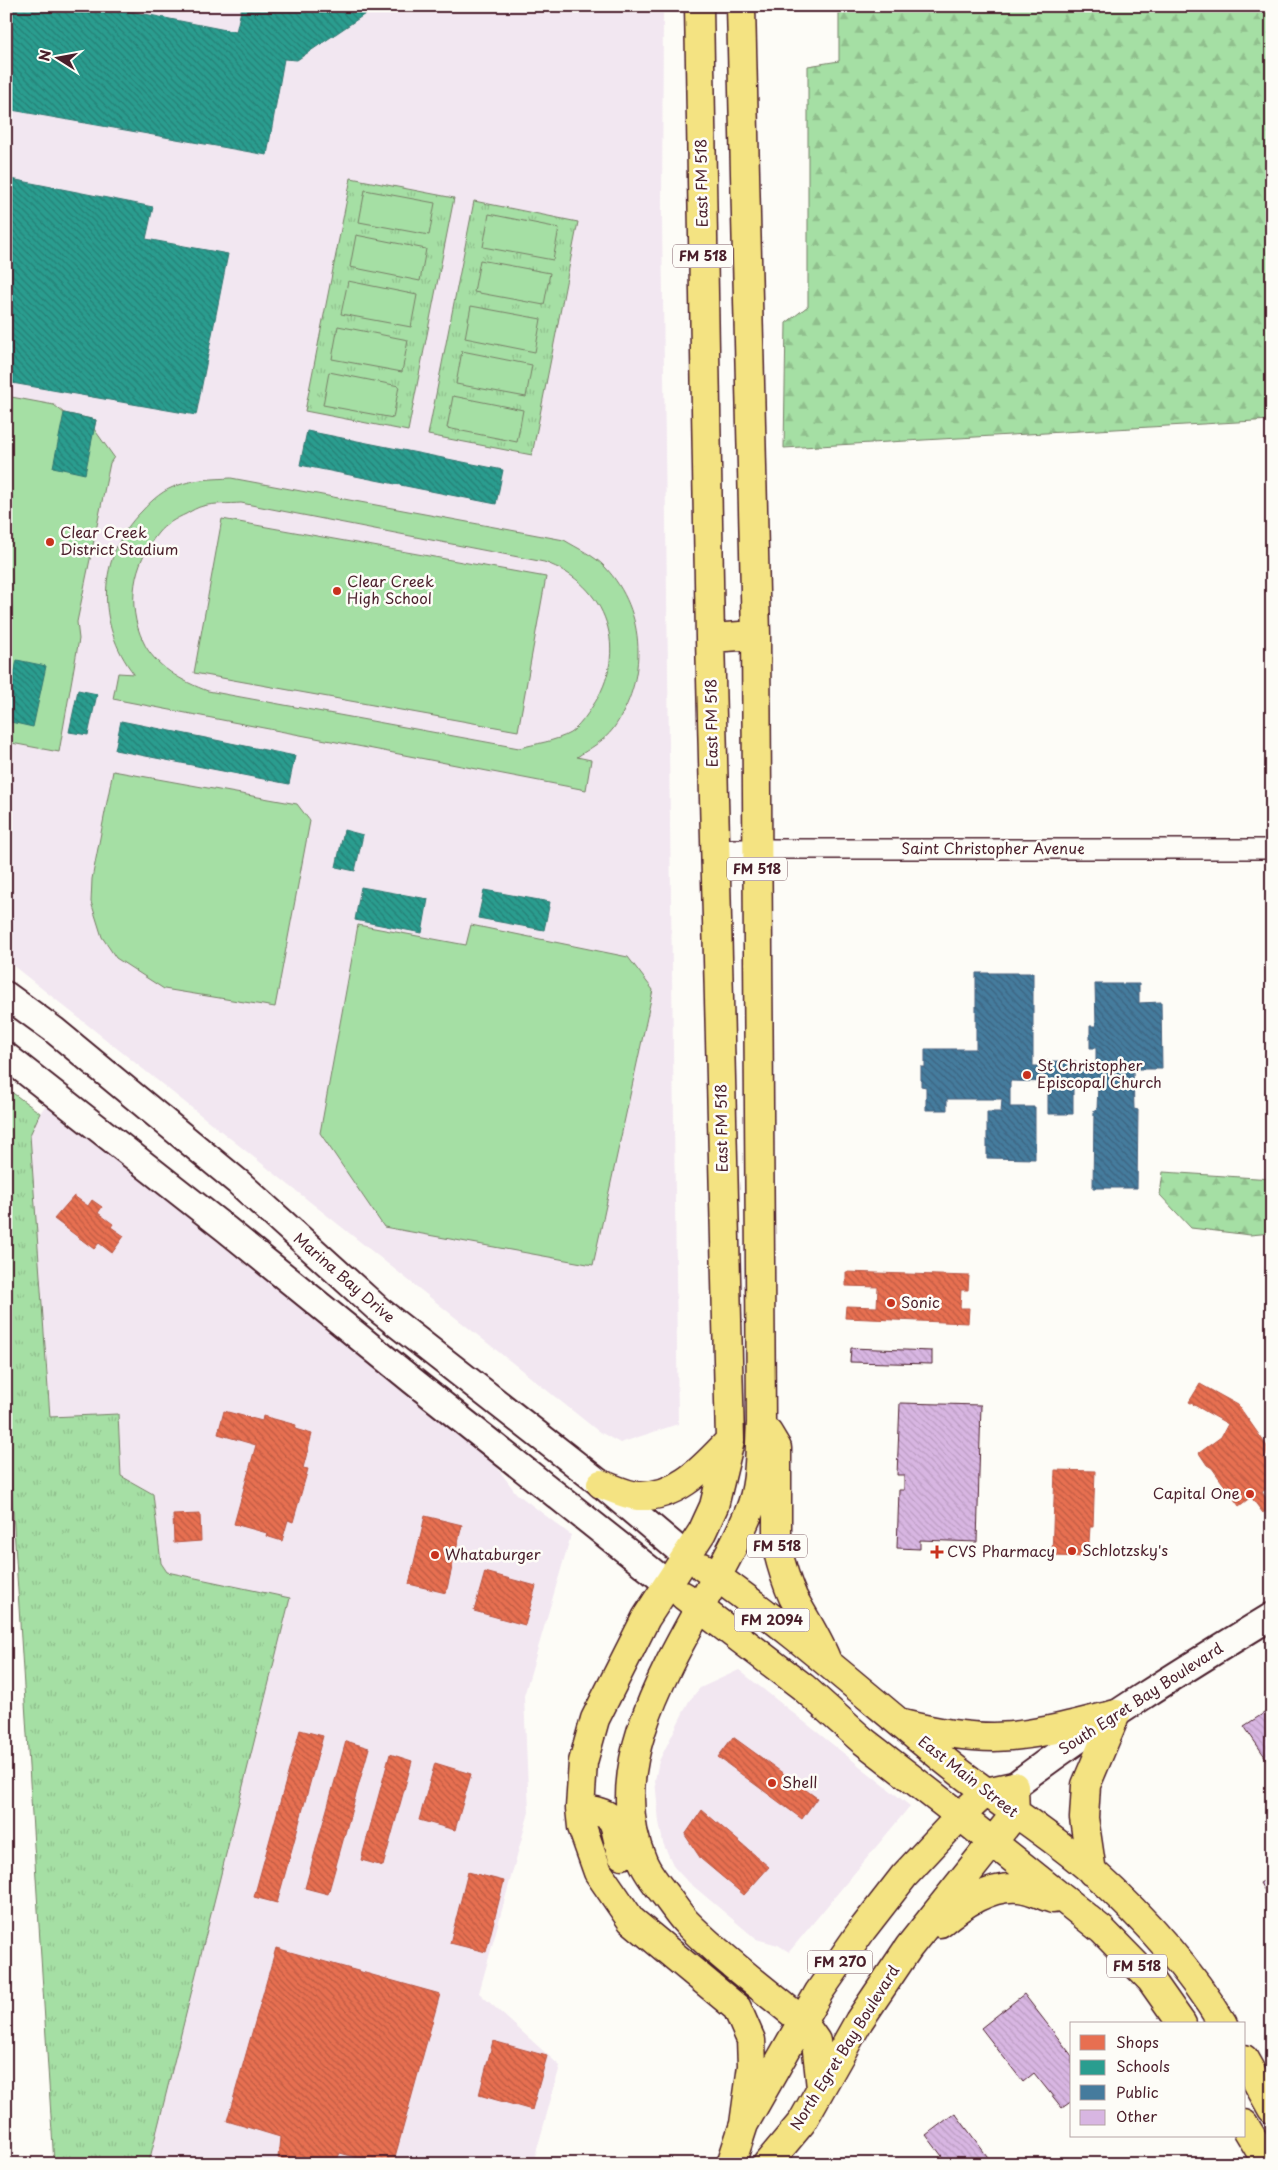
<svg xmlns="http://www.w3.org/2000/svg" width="1278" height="2170" viewBox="0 0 1278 2170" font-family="'Playpen Sans',sans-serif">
	<defs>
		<pattern id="grass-tufts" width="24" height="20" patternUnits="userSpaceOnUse" patternTransform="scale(1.25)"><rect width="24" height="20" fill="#a5dfa4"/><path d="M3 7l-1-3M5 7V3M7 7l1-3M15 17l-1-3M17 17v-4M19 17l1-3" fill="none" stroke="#90bf8d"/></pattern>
		<pattern id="forest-firs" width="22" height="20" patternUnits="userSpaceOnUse" patternTransform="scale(1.25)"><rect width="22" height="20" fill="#a5dfa4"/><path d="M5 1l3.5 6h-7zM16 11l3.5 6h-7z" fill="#90bf8d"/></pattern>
		<pattern id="shops-back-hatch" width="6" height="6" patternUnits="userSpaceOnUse" patternTransform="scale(1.25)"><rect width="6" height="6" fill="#e76f51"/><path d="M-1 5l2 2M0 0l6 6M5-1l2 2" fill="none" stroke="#bd5b43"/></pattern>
		<pattern id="schools-back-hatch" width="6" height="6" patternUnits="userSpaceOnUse" patternTransform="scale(1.25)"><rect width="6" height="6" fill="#2a9d8f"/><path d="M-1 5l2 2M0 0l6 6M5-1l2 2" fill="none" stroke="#267f75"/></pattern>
		<pattern id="public-back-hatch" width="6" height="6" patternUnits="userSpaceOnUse" patternTransform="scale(1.25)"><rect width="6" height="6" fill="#457b9d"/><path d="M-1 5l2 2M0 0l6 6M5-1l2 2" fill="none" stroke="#3c6480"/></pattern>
		<pattern id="building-back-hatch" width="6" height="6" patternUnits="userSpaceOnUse" patternTransform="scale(1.25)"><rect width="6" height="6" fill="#d8b6e2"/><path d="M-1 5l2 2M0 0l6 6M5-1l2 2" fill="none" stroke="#bb9cc2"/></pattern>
	</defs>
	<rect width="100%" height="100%" fill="#fdfcf7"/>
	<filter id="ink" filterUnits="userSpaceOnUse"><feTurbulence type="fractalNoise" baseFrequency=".02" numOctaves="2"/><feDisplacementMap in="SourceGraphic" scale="10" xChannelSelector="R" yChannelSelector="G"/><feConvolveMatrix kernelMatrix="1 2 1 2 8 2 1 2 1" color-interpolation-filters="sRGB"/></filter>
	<g filter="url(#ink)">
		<!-- built -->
		<path fill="#f2e7f1" d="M6,6H663L662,221L678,1424L620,1443L598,1431L6,960Z
			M46,1105L487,1454L516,1493L571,1535L524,1696L529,1812L479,1993L560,2066L533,2164H155L149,2162L264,1696L290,1598L167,1572L161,1563L153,1494L121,1477L118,1414L50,1417L30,1135L40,1113Z
			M739,1670L910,1806L789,1952L778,1945L756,1939L685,1879L674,1867L663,1843L659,1822L655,1780L659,1761L689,1701L700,1688Z"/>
		<!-- grass -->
		<path fill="url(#grass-tufts)" stroke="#787f68" d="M351,178L454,198L408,431L305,411Z
			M474,201L578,222L532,455L428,435Z
			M6,1088L40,1113L30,1135L50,1417L118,1414L121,1476L153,1494L161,1563L167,1572L290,1598L149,2162L145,2164H54L6,1400Z"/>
		<!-- forest -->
		<path fill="url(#forest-firs)" stroke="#787f68" d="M839,6H1272V420L784,448L786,323L808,306V66L839,61Z
			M1163,1172L1272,1179V1233L1250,1235L1191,1228L1160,1195Z"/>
		<!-- pitch -->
		<path fill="#a5dfa4" stroke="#787f68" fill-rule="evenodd" d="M365,190L435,203L429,235L359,222Z
			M489,214L559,228L553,260L483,247Z
			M356,235L426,249L420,281L350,267Z
			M480,260L550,273L544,305L474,292Z
			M348,281L417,295L411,327L341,314Z
			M471,306L541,319L535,352L465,338Z
			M338,326L408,340L402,372L332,359Z
			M462,351L532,365L526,397L456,384Z
			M329,372L399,386L393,418L323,405Z
			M6,396L54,405L64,413L96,420L94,429L114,457L110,463L77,622L79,639L59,752L6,742Z
			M453,396L523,410L517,442L447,428Z
			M231,478L564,540C577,548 595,556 605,567C647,612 648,680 613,729C604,741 589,749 577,757L591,760L586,790L113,699L118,673L134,674C96,625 96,556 142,511C152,500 164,489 179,485C195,479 214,479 231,478ZM241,503L544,562C608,584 630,652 592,707C587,715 579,727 570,733C556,741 535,744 519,748L208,691C183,682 154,666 143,641C126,605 133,563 158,533C164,525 177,518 186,514C191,511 198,507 203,506C215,503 229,504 241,503Z
			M222,519L546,577L518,731L194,673Z
			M113,771L297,804L310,821L275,1007L164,989L116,958L102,937L91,902L92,879Z
			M358,925L466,945L471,925L628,957L653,990L593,1265L384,1227L320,1133Z"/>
		<!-- shops -->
		<path fill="url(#shops-back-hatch)" stroke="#b85746" d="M74,1196L88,1206L92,1200L102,1207L98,1213L113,1224L111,1227L124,1236L112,1253L99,1243L94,1249L54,1219Z
			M846,1272L969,1276L968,1290H961L960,1308H969L968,1323L845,1318L846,1306L877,1307L878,1287L846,1286Z
			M1200,1384L1238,1405L1269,1449L1264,1459L1272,1469V1485L1262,1492L1272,1506L1263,1513L1251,1497L1239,1506L1212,1468L1207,1465L1199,1453L1221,1437L1228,1424L1189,1402Z
			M224,1411L262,1421L263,1416L296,1425L295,1429L312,1434L303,1468L308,1469L293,1522L288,1520L282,1541L266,1536L267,1533L234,1524L256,1445L218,1434Z
			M1055,1470L1095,1471L1093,1527H1090L1088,1557L1052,1556Z
			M200,1514L201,1541L174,1543L173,1515Z
			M425,1516L462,1525L446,1593L409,1584Z
			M485,1572L536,1586L525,1625L474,1611Z
			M300,1730L323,1736L277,1903L254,1897Z
			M733,1737L817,1798L802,1819L718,1757Z
			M346,1741L369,1748L328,1894L305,1888Z
			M390,1754L412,1761L383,1866L361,1860Z
			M435,1763L471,1774L455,1830L419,1820Z
			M702,1810L769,1867L744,1895L701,1859L685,1835Z
			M468,1872L504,1881L486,1952L450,1943Z
			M276,1948L440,1994L393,2164H380L340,2153L335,2164H299L278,2158L280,2137L227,2121Z
			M493,2041L547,2056L532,2110L479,2095Z"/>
		<!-- schools -->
		<path fill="url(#schools-back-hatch)" stroke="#347771" d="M6,6H104L236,32L242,6H377L297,60L284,59L267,155L6,109Z
			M6,178L153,207L146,239L228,254L196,415L6,382Z
			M64,413L96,420L85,474L53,467Z
			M307,431L503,470L496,504L300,465Z
			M17,660L46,666L33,727L6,721V712Z
			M78,690L97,694L88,735L69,732Z
			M121,721L295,756L289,784L115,750Z
			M344,830L363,835L355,871L336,867Z
			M361,887L428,899L422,933L355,920Z
			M484,890L550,902L544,930L478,918Z"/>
		<!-- public -->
		<path fill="url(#public-back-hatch)" stroke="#465f7b" d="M976,973H1033V1066H1044L1045,1061H1076V1069H1096V1048H1090V1026H1096L1095,984H1139V1003L1161,1002L1162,1069H1133L1134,1109L1138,1110L1137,1188H1093L1094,1110H1097L1098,1084H1073V1114H1048V1082L1010,1081V1107H1035V1159L987,1158V1112H1001L1002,1099H947V1110H926V1087L921,1086V1067H925V1049H976Z"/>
		<!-- building -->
		<path fill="url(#building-back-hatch)" stroke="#4a1f2b" d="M851,1348L932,1351V1364L850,1362Z
			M900,1403L981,1405L977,1542L920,1540V1549L897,1548L899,1490H904V1475H897Z
			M1272,1708V1767L1244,1726Z
			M1272,1876V1903L1260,1883Z
			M1024,1994L1072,2056V2101L1062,2108L1034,2073L1023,2082L981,2028Z
			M955,2113L993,2164H948L926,2135Z"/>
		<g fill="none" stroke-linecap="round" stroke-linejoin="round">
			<!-- minor casing -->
			<g stroke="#4a1f2b" stroke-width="22">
				<path id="minor" d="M714,849H1272"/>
			</g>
			<!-- secondary casing -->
			<g stroke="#4a1f2b" stroke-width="30">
				<path id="secondary" d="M6,995L54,1030L238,1182L379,1310L601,1484L686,1556
					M6,1056L226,1229L413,1381L668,1584
					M1014,1786C1096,1724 1183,1670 1272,1616"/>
			</g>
			<!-- primary casing -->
			<g stroke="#4a1f2b" stroke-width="31">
				<path id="primary" d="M699,6L710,638L730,1440L714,1506L702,1532L646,1618L595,1719L583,1762L580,1808L582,1827L598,1872L631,1920L737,2008L751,2040L752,2066L744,2124
					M741,6L756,635L761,1423C759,1452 761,1485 749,1512C707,1615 591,1745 643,1862C648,1874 658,1886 666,1896C673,1905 679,1915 687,1923C720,1957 765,1990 802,2021L816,2041L821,2088
					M710,638L756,635
					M768,1433L777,1448V1548C781,1564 786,1582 793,1597C804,1618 817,1637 826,1659
					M601,1484C612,1488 626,1495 638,1496C678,1498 704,1467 730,1440
					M703,1567C789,1627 867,1697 948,1763C995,1801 1048,1832 1093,1872C1143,1917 1188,1966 1223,2024
					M684,1596L803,1687L862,1740L960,1816L1102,1930L1151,1980L1182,2024
					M903,1724C931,1731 964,1737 994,1737C1036,1736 1076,1724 1116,1714
					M580,1808C622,1815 611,1820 622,1855
					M1092,1872L1084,1818L1086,1785L1116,1714
					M940,1923C962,1905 989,1885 1020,1888C1031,1889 1043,1896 1053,1899
					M1244,2059L1272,2109
					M1244,2124L1268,2164
					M731,2164L744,2124L819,1992L862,1930L904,1876L960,1816L986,1792L1014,1786L1015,1814L909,1947L859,2021L802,2122L767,2164"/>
			</g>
			<!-- minor -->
			<use href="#minor" stroke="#fdfcf7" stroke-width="19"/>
			<!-- secondary -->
			<use href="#secondary" stroke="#fdfcf7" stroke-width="26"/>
			<!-- primary -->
			<use href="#primary" stroke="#f4e382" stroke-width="28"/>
		</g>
	</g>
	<!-- markers -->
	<g fill="#c8321e" stroke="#fdfcf7" stroke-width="2">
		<circle cx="50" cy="542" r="5"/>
		<circle cx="337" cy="591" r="5"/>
		<circle cx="1027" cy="1075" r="5"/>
		<circle cx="891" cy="1303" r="5"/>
		<circle cx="1250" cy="1494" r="5"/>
		<circle cx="1072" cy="1551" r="5"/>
		<path d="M934.5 1544.5h5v5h5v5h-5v5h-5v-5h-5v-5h5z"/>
		<circle cx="435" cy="1555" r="5"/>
		<circle cx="772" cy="1783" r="5"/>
	</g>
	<g text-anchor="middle" stroke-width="5" stroke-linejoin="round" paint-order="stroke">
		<!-- shield labels -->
		<g fill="#fdfcf7" stroke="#806168" stroke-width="1">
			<rect x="673" y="244.5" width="60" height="23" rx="4"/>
			<rect x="727" y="857.5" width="60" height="23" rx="4"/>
			<rect x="747" y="1534.5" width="60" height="23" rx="4"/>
			<rect x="734.5" y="1608.5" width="75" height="23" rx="4"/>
			<rect x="807.5" y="1950.5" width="65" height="23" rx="4"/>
			<rect x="1107" y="1954.5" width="60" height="23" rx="4"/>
		</g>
		<g font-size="14" font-weight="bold" fill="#4a1f2b">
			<text x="703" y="261">FM 518</text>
			<text x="757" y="874">FM 518</text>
			<text x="777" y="1551">FM 518</text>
			<text x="772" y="1625">FM 2094</text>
			<text x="840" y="1967">FM 270</text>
			<text x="1137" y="1971">FM 518</text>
		</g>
		<!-- street labels -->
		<g font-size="15" fill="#4a1f2b" stroke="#fdfcf7">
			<text transform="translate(702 183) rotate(-91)" y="5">East FM 518</text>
			<text transform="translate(712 723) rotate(-91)" y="5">East FM 518</text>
			<text x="993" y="854">Saint Christopher Avenue</text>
			<text transform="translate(722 1128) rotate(-91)" y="5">East FM 518</text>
			<text transform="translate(344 1278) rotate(41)" y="5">Marina Bay Drive</text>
			<text transform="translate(1141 1699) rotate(-33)" y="5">South Egret Bay Boulevard</text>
			<text transform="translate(968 1777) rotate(38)" y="5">East Main Street</text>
			<text transform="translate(845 2048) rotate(-58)" y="5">North Egret Bay Boulevard</text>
		</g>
		<!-- poi labels -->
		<g font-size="15" fill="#4a1f2b" stroke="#fdfcf7" text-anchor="start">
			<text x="60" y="538">Clear Creek<tspan x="60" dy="17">District Stadium</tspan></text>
			<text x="347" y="587">Clear Creek<tspan x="347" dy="17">High School</tspan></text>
			<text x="1037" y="1071">St Christopher<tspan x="1037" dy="17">Episcopal Church</tspan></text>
			<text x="901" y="1308">Sonic</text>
			<text x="1240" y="1499" text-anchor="end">Capital One</text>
			<text x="1082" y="1556">Schlotzsky's</text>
			<text x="947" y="1557">CVS Pharmacy</text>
			<text x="445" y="1560">Whataburger</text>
			<text x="782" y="1788">Shell</text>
		</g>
	</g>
	<!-- margin -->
	<rect width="1278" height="2170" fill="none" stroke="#fdfcf7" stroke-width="25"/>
	<rect x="12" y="12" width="1253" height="2145" fill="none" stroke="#4a1f2b" stroke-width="2" filter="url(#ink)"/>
	<!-- legend -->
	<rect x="1070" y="2022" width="175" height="115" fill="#fdfcf7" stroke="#b5a4a5"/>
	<rect x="1080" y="2035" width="25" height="15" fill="#e76f51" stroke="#b5a4a5"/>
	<text x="1116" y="2048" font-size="15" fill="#4a1f2b">Shops</text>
	<rect x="1080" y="2060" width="25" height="15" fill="#2a9d8f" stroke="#b5a4a5"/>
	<text x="1116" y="2072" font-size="15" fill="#4a1f2b">Schools</text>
	<rect x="1080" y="2085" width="25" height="15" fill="#457b9d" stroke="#b5a4a5"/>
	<text x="1116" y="2098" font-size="15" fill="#4a1f2b">Public</text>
	<rect x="1080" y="2110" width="25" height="15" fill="#d8b6e2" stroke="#b5a4a5"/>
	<text x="1116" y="2122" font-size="15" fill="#4a1f2b">Other</text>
	<!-- north arrow -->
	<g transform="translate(58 58) rotate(281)" stroke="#fdfcf7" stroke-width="4" paint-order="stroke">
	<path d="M0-4L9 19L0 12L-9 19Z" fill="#4a1f2b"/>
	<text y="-8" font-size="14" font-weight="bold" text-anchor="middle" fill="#4a1f2b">N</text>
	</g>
</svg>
